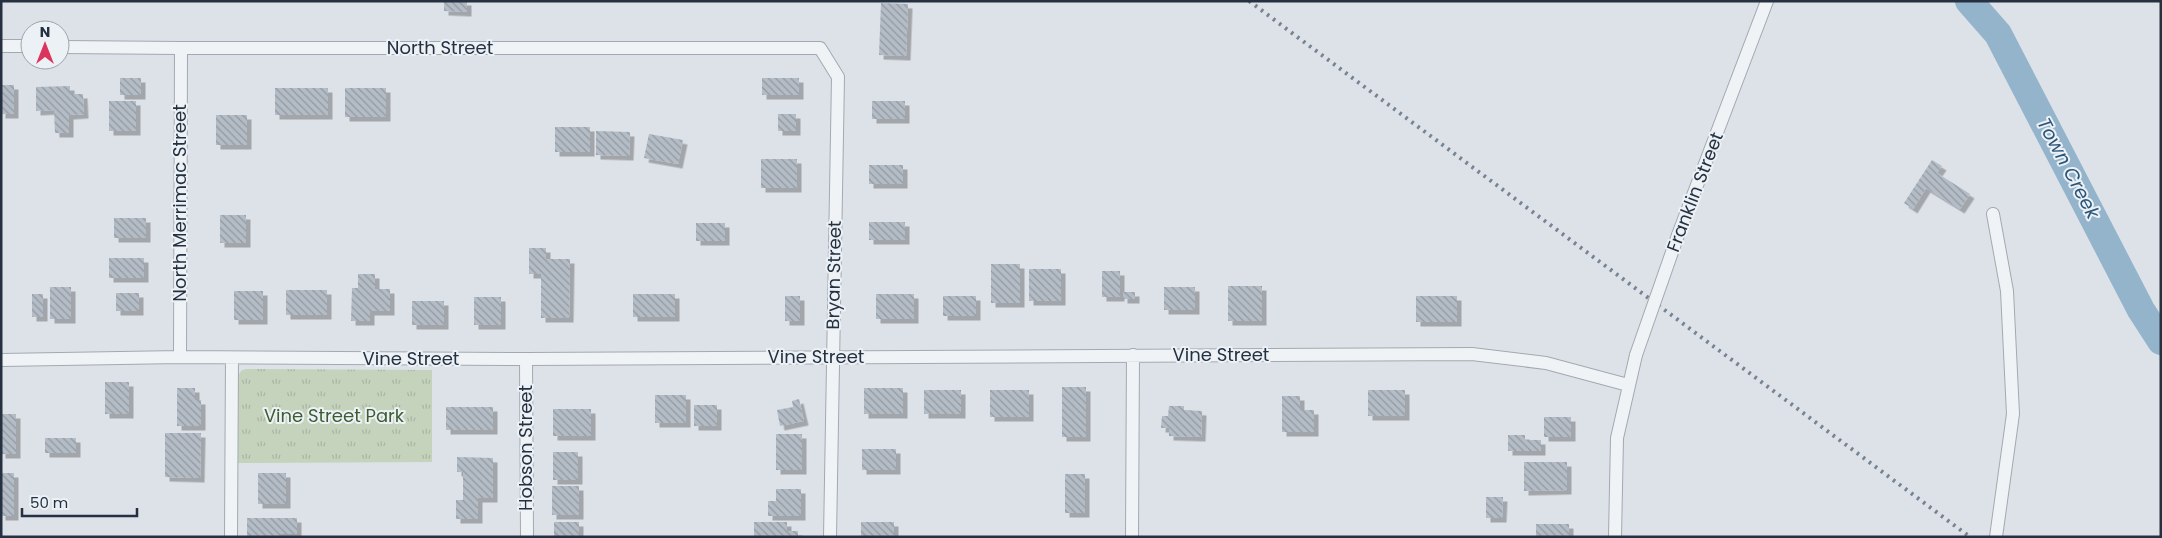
<svg xmlns="http://www.w3.org/2000/svg" width="2162" height="538" viewBox="0 0 2162 538" font-family="Poppins,sans-serif">
	<defs>
		<pattern id="park-tufts" width="24" height="20" patternUnits="userSpaceOnUse" patternTransform="scale(1.25)"><rect width="24" height="20" fill="#c5d3bd"/><path d="M3 7l-1-3M5 7V3M7 7l1-3M15 17l-1-3M17 17v-4M19 17l1-3" fill="none" stroke="#a9b6a4"/></pattern>
		<pattern id="building-back-hatch" width="6" height="6" patternUnits="userSpaceOnUse" patternTransform="scale(1.25)"><rect width="6" height="6" fill="#b4bcc6"/><path d="M-1 5l2 2M0 0l6 6M5-1l2 2" fill="none" stroke="#9299a2"/></pattern>
		<filter id="shadow"><feDropShadow dx="4.5" dy="4.5" stdDeviation="0" flood-color="#0004"/></filter>
	</defs>
	<rect width="100%" height="100%" fill="#dde2e8"/>
	<!-- park -->
	<path fill="url(#park-tufts)" d="M247,369L432,370V462L237,463V377L242,370Z"/>
	<g fill="none" stroke-linecap="round" stroke-linejoin="round">
		<!-- river -->
		<path stroke="#94b4cc" stroke-width="28" d="M1969,1L1998,34L2141,310L2161,341"/>
	</g>
	<!-- building -->
	<path fill="url(#building-back-hatch)" filter="url(#shadow)" d="M444,1H467V12L444,11Z
		M881,3L908,4L906,56L879,55Z
		M120,78H141V95H120Z
		M762,78H799V95H762Z
		M1,85H14V114H1Z
		M70,86V94H83L84,114L69,115V133H55L54,110L36,111V87Z
		M275,88H328V115H275Z
		M345,88H386V117H345Z
		M109,101H136V131H109Z
		M872,101H905V119H872Z
		M778,114H796V131H778Z
		M216,115H247V145H216Z
		M555,127H590V152H555Z
		M596,131L630,132L629,156L596,155Z
		M649,134L683,140L678,164L644,158Z
		M761,159H797V188H761Z
		M1932,160L1942,166L1937,173L1970,194L1960,209L1926,188L1913,209L1904,203Z
		M869,165H903V184H869Z
		M220,215H246V243H220Z
		M114,218H146V238H114Z
		M869,222H905V240H869Z
		M696,223H725V241H696Z
		M529,248H546V259H570L569,318H541V274H529Z
		M109,258H144V278H109Z
		M991,264H1020V303H991Z
		M1029,269H1061V301H1029Z
		M1102,271H1120V297H1102Z
		M358,274H375V289H390V311H370V321H351L352,288H358Z
		M1228,286H1262V321H1228Z
		M50,287H71V319H50Z
		M1164,287H1195V310H1164Z
		M286,290H327V315H286Z
		M234,291H263V320H234Z
		M1123,292H1135V299H1123Z
		M116,293H139V311H116Z
		M32,294H43V317H32Z
		M633,294H675V317H633Z
		M876,294H914V319H876Z
		M785,296H800V321H785Z
		M943,296H976V316H943Z
		M1416,296H1457V322H1416Z
		M474,297H501V325H474Z
		M412,301H444V325H412Z
		M105,382H129V414H105Z
		M1062,387H1086V437H1062Z
		M177,388H195V400H201V426H177Z
		M864,388H903V414H864Z
		M924,390H961V414H924Z
		M990,390H1029V417H990Z
		M1368,390H1405V416H1368Z
		M655,395H686V423H655Z
		M1282,396H1300V410H1314V432H1282Z
		M799,399L804,421L780,426L777,410L793,407L792,401Z
		M694,405H717V426H694Z
		M1169,406H1184V410L1202,411L1201,437L1169,436V428H1161L1162,416H1168Z
		M446,407H493V430H446Z
		M553,409H591V436H553Z
		M1,414H16V454H1Z
		M1544,417H1571V437H1544Z
		M165,433H201L200,478L165,477Z
		M776,434H802V470H776Z
		M1508,435H1525V440H1541V451H1508Z
		M45,438H76V453H45Z
		M862,449H896V470H862Z
		M553,452H578V480H553Z
		M457,457L493,458V498H478V519H456V500H463V472H457Z
		M1524,462H1567V490L1524,491Z
		M1,473H14V516H1Z
		M258,473H286V504H258Z
		M1065,474H1085V513H1065Z
		M552,486H579V515H552Z
		M776,489H801V516H768V501H776Z
		M1486,497H1503L1502,518H1486Z
		M247,518H297V534H280V537H247Z
		M554,522H579V537H554Z
		M754,522H787V531H798V537L754,536Z
		M861,522H894V537H861Z
		M1536,524H1569V537H1536Z"/>
	<g fill="none" stroke-linecap="round" stroke-linejoin="round">
		<!-- street casing -->
		<g stroke="#a2a9b2" stroke-width="14">
			<path id="street" d="M1,46H30
				M60,47L181,48H820L838,77L830,537
				M1993,214L2007,291L2013,414L1996,537
				M1678,235L1767,1
				M180,357L181,48
				M526,359L527,537
				M1,360L180,357L526,359L1472,354L1546,363L1628,385
				M231,537L232,358
				M1132,537L1133,355
				M1615,537L1617,438L1636,355"/>
		</g>
		<!-- street -->
		<use href="#street" stroke="#f0f3f6" stroke-width="12"/>
		<!-- rail -->
		<path stroke="#758393" stroke-width="4" stroke-dasharray="2.5 5" stroke-linecap="butt" d="M1249,1L1970,537"/>
		<!-- street-bridge casing -->
		<g stroke="#a2a9b2" stroke-width="14" stroke-linecap="butt">
			<path id="street-bridge" d="M1636,355L1678,235"/>
		</g>
		<!-- street-bridge -->
		<use href="#street-bridge" stroke="#f0f3f6" stroke-width="12"/>
	</g>
	<g text-anchor="middle" stroke-width="4" stroke-linejoin="round" paint-order="stroke">
		<!-- street labels -->
		<g font-size="18" fill="#253140" stroke="#ecf1f6">
			<text x="440" y="54">North Street</text>
			<text transform="translate(1695 192) rotate(-69)" y="6">Franklin Street</text>
			<text transform="translate(180 203) rotate(-90)" y="6">North Merrimac Street</text>
			<text transform="translate(834 275) rotate(-89)" y="6">Bryan Street</text>
			<text x="1221" y="361">Vine Street</text>
			<text x="816" y="363">Vine Street</text>
			<text x="411" y="365">Vine Street</text>
			<text transform="translate(526 448) rotate(-90)" y="6">Hobson Street</text>
		</g>
		<!-- park labels -->
		<g font-size="18" fill="#3d5d31" stroke="#ecf1f6">
			<text x="334" y="422">Vine Street Park</text>
		</g>
		<!-- water labels -->
		<g font-size="19" font-style="italic" fill="#2b5578" stroke="#ecf1f6">
			<text transform="translate(2069 168) rotate(62)" y="7">Town Creek</text>
		</g>
	</g>
	<!-- border -->
	<rect width="2162" height="538" fill="none" stroke="#253140" stroke-width="5"/>
	<!-- north arrow -->
	<g transform="translate(45 45)"><circle r="24" fill="#ecf1f6" stroke="#9ca4ad"/>
	<path d="M0-4L9 19L0 12L-9 19Z" fill="#db355d"/>
	<text y="-8" font-size="14" font-weight="bold" text-anchor="middle" fill="#253140">N</text>
	</g>
	<!-- scale -->
	<path d="M22 508v8h115v-8" fill="none" stroke="#253140" stroke-width="2.5"/>
	<text x="30" y="508" font-size="15" fill="#253140" stroke="#ecf1f6" stroke-width="4" paint-order="stroke">50 m</text>
</svg>
